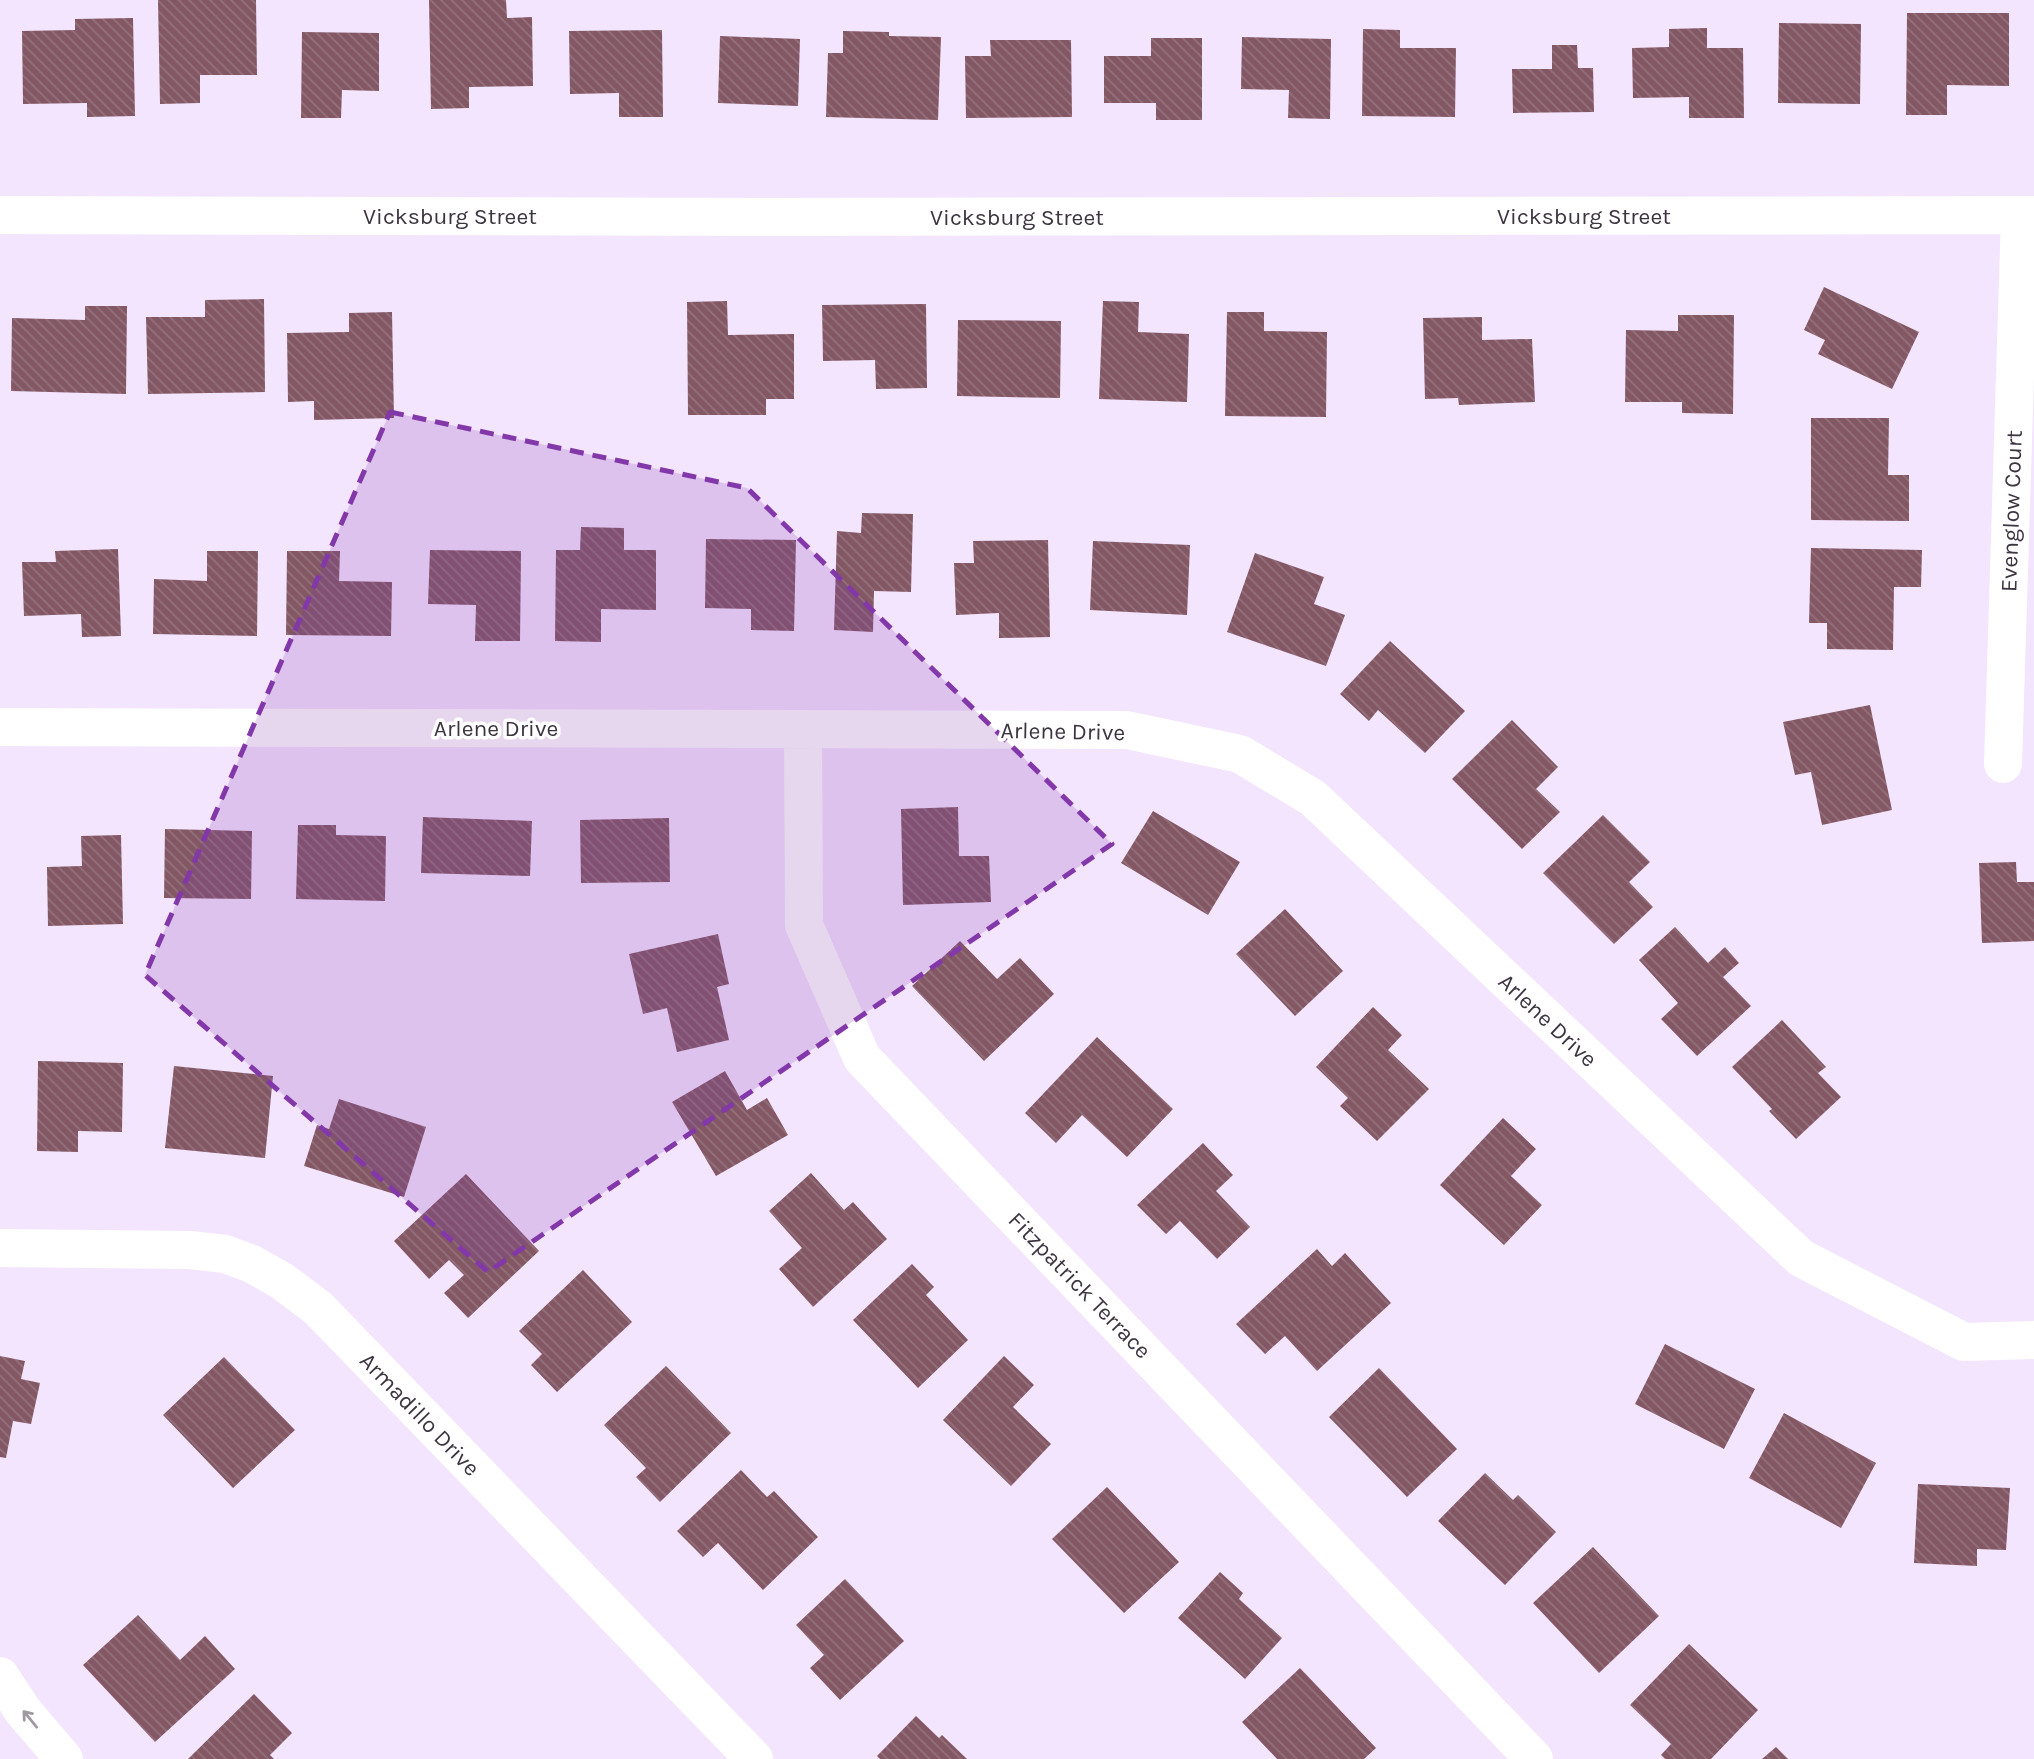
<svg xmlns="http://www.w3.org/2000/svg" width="2034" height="1759" viewBox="0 0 2034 1759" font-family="Karla,sans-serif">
	<defs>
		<pattern id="building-back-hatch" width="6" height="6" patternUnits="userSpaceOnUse" patternTransform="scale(1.75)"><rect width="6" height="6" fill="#835764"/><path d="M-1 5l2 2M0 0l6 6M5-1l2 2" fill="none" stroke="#93727c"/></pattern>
	</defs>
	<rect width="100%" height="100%" fill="#f4e5fe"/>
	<!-- building -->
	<path fill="url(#building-back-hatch)" d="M158,0H256L257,75H200V103L160,104Z
		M429,0H506L507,18L532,17L533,86L469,87V108L431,109Z
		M1907,13H2009V86L1947,85V115H1906Z
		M133,18L135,116L87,117V103L23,104L22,31L75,30V19Z
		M1779,23L1861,24L1860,104L1778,103Z
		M1707,28V48H1743L1744,118H1689V97L1633,98L1632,48L1669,47V29Z
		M1363,29L1400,30V48H1456L1455,117L1362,116Z
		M662,30L663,117H619V93L570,94L569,31Z
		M843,31L889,32V36L941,37L938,120L826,117L828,53H843Z
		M302,32L379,33V91L342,90L341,118H301Z
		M720,36L800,39L798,106L718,103Z
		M1242,37L1331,39L1330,119L1288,118L1289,90L1241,89Z
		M1151,38H1202V120H1156V103H1104V56H1151Z
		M990,40H1071L1072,117L966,118L965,56H991Z
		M1552,45H1577L1578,68H1593L1594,112L1513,113L1512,69H1552Z
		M1824,287L1919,332L1892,389L1818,354L1825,340L1804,330Z
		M264,299L265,392L148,394L146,317H205V300Z
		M727,301L728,335L794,334V399H766V415H688L687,302Z
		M1103,301L1139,302L1138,332L1189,334L1187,402L1099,399Z
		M926,304L927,388L876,389L875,360L823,361L822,305Z
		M85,306H127L126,394L11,391L12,318L85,320Z
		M392,312L394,418L314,420V401L288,402L287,333L349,332V313Z
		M1227,312H1264V331L1327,332L1326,417L1225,416Z
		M1678,315H1734L1733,414L1682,413V402H1625L1626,330L1678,331Z
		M1482,317V340L1532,339L1535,402L1459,405L1458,398L1425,399L1423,318Z
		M958,320L1061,321L1060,398L957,396Z
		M1811,418H1889L1888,475H1909V521L1811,520Z
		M862,513L913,514L911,592L874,591L873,632L834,630L837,531L861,533Z
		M581,527L624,528V550H656V610L601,609V642L555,641L556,550H580Z
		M706,539L796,540L794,631L751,630V609L705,608Z
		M1048,540L1050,637L999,638V613L956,615L954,563H974L973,541Z
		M1093,541L1190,545L1187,615L1090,610Z
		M1811,548L1922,550L1921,587H1894L1893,650L1827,649V623H1809Z
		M118,549L121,636L82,637L81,614L24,616L22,562H56L55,551Z
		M430,550L521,551L520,641H475L476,605L428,604Z
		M207,551H258L257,636L153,634L154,579L207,581Z
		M287,551H340L339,581L392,582L391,636L286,635Z
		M1255,553L1324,577L1314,604L1345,615L1326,666L1227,632Z
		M1390,641L1465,711L1425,753L1378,710L1369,721L1340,694Z
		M1870,705L1892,810L1822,825L1811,772L1795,775L1783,722Z
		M1512,720L1558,767L1536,789L1560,812L1522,849L1452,779Z
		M958,807L959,856H989L991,902L903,905L901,809Z
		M1153,811L1240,862L1208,915L1121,863Z
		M1603,815L1650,862L1629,882L1653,907L1614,944L1543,873Z
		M423,817L532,821L530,876L421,873Z
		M669,818L670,882L581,883L580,820Z
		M298,825H336V835L386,836L385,901L296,899Z
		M165,829L252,831L251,899L164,898Z
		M121,835L123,924L48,926L47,867L82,866L81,836Z
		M2016,862L2017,882H2034V941L1982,943L1979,863Z
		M1285,909L1343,971L1295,1016L1236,954Z
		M1675,927L1708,963L1725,947L1739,963L1723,977L1751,1006L1697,1056L1661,1019L1678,1003L1639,960Z
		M718,934L729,984L717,987L729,1040L677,1052L667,1008L643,1014L629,954Z
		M960,941L997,979L1020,958L1054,994L984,1061L912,986Z
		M1373,1007L1402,1035L1388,1050L1429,1089L1377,1141L1340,1106L1348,1098L1316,1067Z
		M1782,1020L1826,1067L1818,1073L1841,1097L1796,1139L1769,1111L1772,1109L1732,1067Z
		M1097,1037L1173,1109L1127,1157L1082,1115L1056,1143L1025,1113Z
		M38,1061L123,1063L122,1132L78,1131V1152L37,1151Z
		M174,1066L273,1076L265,1158L165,1148Z
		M725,1071L747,1110L767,1098L788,1135L716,1176L672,1102Z
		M339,1099L426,1127L404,1197L304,1166L317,1125L329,1129Z
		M1503,1118L1536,1149L1511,1176L1542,1205L1504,1245L1440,1185Z
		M1203,1143L1233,1175L1216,1191L1250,1227L1217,1259L1180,1221L1166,1234L1137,1205Z
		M811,1173L844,1210L853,1202L887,1239L813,1307L779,1269L802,1248L769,1211Z
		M466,1174L539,1251L468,1318L444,1293L464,1275L449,1260L429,1279L394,1241Z
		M1317,1249L1332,1266L1345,1253L1391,1303L1317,1371L1285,1336L1265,1354L1236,1324Z
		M912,1264L934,1287L926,1295L968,1340L918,1388L853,1320Z
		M583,1270L632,1322L557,1392L531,1365L542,1354L519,1331Z
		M1665,1344L1755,1389L1724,1449L1635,1404Z
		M0,1356L25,1361L21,1379L40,1383L31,1424L13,1421L6,1458L0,1457Z
		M1004,1356L1034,1385L1013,1407L1051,1444L1011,1486L943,1420Z
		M224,1357L295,1430L233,1488L163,1415Z
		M666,1366L731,1433L660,1502L636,1477L646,1468L604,1425Z
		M1379,1368L1457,1449L1407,1497L1329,1417Z
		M1784,1413L1876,1463L1841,1528L1749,1478Z
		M741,1470L767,1497L774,1491L818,1537L763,1590L718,1543L703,1557L677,1531Z
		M1485,1473L1513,1500L1518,1495L1556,1532L1505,1585L1438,1521Z
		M1918,1484L2010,1488L2006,1550L1977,1549V1566L1914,1563Z
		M1107,1487L1179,1562L1124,1613L1052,1539Z
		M1593,1547L1659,1616L1599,1673L1533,1603Z
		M1220,1572L1243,1593L1239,1599L1282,1638L1245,1679L1178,1618Z
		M845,1579L904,1641L840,1700L810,1668L824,1655L796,1625Z
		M138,1615L180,1660L205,1636L235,1669L155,1742L83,1665Z
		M1689,1644L1758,1710L1711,1759H1665L1661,1755L1671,1744L1630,1705Z
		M1300,1668L1376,1748L1364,1759H1277L1242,1722Z
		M254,1694L292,1733L270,1755L274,1759H188Z
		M916,1716L939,1738L942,1735L967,1759H880L877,1756Z
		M1776,1747L1788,1759H1762Z"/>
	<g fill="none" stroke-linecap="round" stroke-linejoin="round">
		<!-- minor -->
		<path stroke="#fff" stroke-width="38" d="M0,215L767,217L2034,215
			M0,727L1127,730L1240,754L1313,798L1801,1258L1964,1342L2034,1340
			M803,729L804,925L862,1058L1534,1759
			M2003,764L2020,215
			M0,1248L190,1250L225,1254L252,1264L282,1281L318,1308L754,1759
			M0,1676L23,1711L64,1759"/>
	</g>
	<!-- one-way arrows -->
	<defs><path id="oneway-shaft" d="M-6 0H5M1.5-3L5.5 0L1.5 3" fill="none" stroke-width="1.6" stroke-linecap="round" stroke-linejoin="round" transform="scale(1.75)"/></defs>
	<use stroke="#9e9aa0" href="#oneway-shaft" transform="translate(30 1719) rotate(-129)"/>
	<!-- marked area -->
	<path fill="#8338aa" fill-opacity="0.2" stroke="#8338aa" stroke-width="5" stroke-dasharray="14 9" stroke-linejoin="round" d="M390,412L747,488L1112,844L488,1272L145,975Z"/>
	<g text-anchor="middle" stroke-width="7" stroke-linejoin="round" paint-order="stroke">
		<!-- street labels -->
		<g font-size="23" fill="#3c3440" stroke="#fff">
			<text x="450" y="224">Vicksburg Street</text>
			<text x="1584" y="224">Vicksburg Street</text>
			<text x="1017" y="225">Vicksburg Street</text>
			<text transform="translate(2011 511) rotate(-88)" y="8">Evenglow Court</text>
			<text x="496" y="736">Arlene Drive</text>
			<text transform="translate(1063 731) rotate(1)" y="8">Arlene Drive</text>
			<text transform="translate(1548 1020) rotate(43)" y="8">Arlene Drive</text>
			<text transform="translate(1080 1285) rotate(46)" y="8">Fitzpatrick Terrace</text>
			<text transform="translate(420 1414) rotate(46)" y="8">Armadillo Drive</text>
		</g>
	</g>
</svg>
